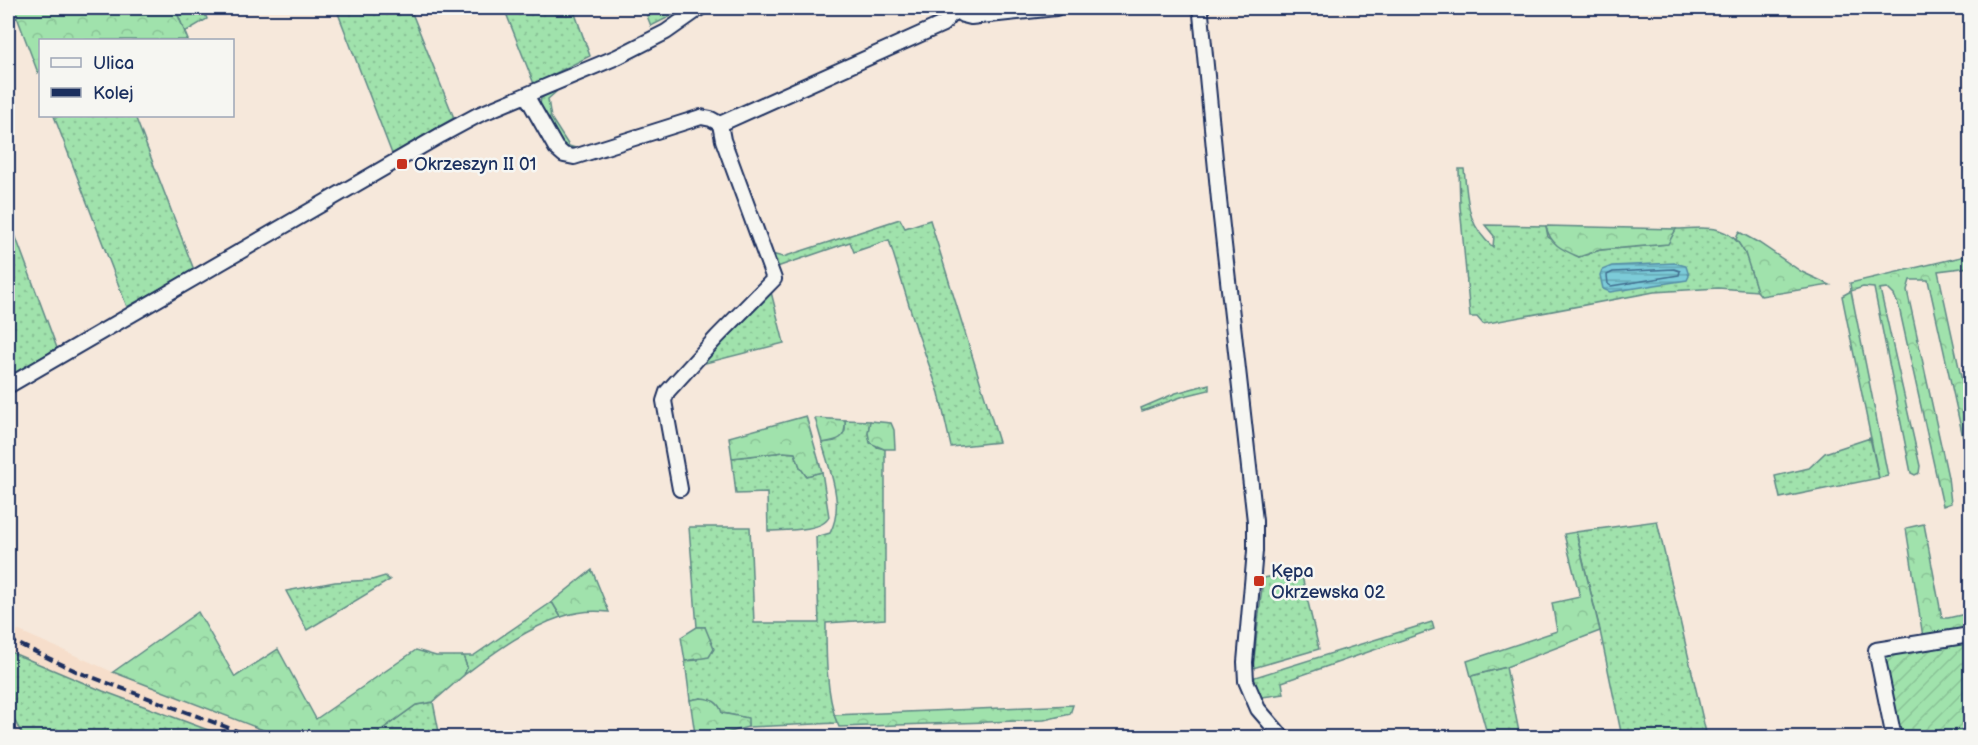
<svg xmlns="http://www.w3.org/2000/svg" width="1978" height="745" viewBox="0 0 1978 745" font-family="'Balsamiq Sans',sans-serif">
	<defs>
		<pattern id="grass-dots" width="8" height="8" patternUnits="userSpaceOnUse" patternTransform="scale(1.5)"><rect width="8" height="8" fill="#a0e2ac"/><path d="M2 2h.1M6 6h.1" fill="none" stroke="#89c296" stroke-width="1.8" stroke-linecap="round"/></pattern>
		<pattern id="forest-crowns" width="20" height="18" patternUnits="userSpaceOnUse" patternTransform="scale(1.5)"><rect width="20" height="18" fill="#a0e2ac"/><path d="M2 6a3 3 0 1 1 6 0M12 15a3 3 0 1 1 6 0" fill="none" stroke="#89c296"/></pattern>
		<pattern id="garden-furrows" width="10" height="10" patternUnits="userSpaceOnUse" patternTransform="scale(1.5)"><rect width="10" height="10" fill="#a0e2ac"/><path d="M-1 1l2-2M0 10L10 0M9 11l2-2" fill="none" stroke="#89c296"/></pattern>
		<pattern id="water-rules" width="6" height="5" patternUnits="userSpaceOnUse" patternTransform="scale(1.5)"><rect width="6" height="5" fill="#7bcbd8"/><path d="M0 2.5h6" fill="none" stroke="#64a5b2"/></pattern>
	</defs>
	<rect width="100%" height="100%" fill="#f6e8db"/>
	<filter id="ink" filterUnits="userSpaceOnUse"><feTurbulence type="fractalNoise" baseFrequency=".0167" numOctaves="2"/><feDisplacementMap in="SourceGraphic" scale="12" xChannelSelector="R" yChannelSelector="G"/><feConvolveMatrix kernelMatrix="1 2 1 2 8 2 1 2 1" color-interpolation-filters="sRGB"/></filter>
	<g filter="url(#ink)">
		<!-- built -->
		<path fill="#f6decb" d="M8,626L113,672L281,737H227L103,691L8,651Z"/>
		<!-- grass -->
		<path fill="url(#grass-dots)" stroke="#5e8885" stroke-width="1.5" d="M175,8H203L207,19L185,32Z
			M336,8H410L454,118L392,154Z
			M504,8H573L590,56L534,84Z
			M644,8H687L651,26Z
			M552,91L556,92L548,99L551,118L569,146L582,150L570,151L564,148L539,111L541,98Z
			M54,116H135L194,270L127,307Z
			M1459,169H1464C1468,201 1466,224 1493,247L1494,236L1485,225L1546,226L1548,237L1579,257L1600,250L1667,244L1676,229C1689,229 1706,226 1719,230C1746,238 1750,267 1757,291L1718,288L1654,292L1483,324L1477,317H1470L1460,206Z
			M8,216L57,348L8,378Z
			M900,219L905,228L930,220L999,442L951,447L939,393L917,331L889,240L854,252L850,242L777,267L772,254L783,257Z
			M770,288L784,343L698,365Z
			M1209,384V390L1184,396L1142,411L1141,408L1176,393Z
			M845,420L870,421L868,433L877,447L885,449V619L826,623C826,655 826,692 837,723L748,727L747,718L722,713L701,698L690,700L685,661L698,660L705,627H697L689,527H750L754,623H819L816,537L830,533C845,504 830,472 822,443L835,441L845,431Z
			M1870,438L1879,478L1780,498L1775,476L1809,468L1825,453Z
			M784,452L795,453L800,467L806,476L822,472L829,517C822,532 783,530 768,531L767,493L736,494L732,458Z
			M1657,521L1707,737H1622L1599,626L1576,532Z
			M1301,572L1319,649L1253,668L1263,578Z
			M385,576L390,580L307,630L286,591L335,582L372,580Z
			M552,602L561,617C525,629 494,653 464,675L467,667L463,656H473Z
			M1432,622L1434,629L1282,682L1284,694L1262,697L1256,694L1254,683L1255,677Z
			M8,651L103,691L227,737H24L8,710Z
			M1506,667L1520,737H1488L1471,676Z
			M433,702L440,737L370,738L416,705Z"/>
		<!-- forest -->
		<path fill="url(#forest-crowns)" stroke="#5e8885" stroke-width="1.5" d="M8,8H175L188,40H40V71L38,73L17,17L8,21Z
			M1546,226L1676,229L1668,244L1600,250L1579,257C1563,250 1550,245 1546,226Z
			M1739,232L1759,243L1802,272L1830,285L1761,296L1757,291L1745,253L1736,239Z
			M1970,255V267L1938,271L1970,418V469L1967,467V455L1928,280H1910L1907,290L1948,477L1951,503L1943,506L1899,307L1894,295L1887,288L1880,289L1920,466L1919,473L1915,475L1911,473L1874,288L1863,287L1851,291L1888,476L1879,478L1842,296L1851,291L1850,283Z
			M806,416L822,472L806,476L800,467L795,453L784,452L732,458L729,437Z
			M815,418L845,420C846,439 840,440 822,443Z
			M870,421L891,423L894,430L895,449H884L870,443L868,433Z
			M1924,524L1942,618H1948L1970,613V630L1923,637L1906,528Z
			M1576,532L1600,631L1506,667L1471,676L1467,661L1557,631L1552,603L1580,597L1564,534Z
			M592,570L609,612C592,610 578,611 561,617L552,602Z
			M198,612L235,677L278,649L316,719L416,650L436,656H463L467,667L464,675L433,702L416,705L370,738L281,737L113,672Z
			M697,627H705L714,649L709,657L685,661L681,637Z
			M701,698C712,699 719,702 722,713L748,718V727L720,735L695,734L690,700Z
			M1073,705L1070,714L1044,720L839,727L834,715Z"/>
		<!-- garden -->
		<path fill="url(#garden-furrows)" stroke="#5e8885" stroke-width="1.5" d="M1970,640V737H1898L1881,654Z"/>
		<!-- water -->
		<path fill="url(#water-rules)" stroke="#558da7" stroke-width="1.5" d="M1675,263L1686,266L1689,276L1687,280L1610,292L1603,289L1600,275L1602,270L1612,266Z"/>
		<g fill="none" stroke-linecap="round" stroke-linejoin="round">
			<!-- shore -->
			<path stroke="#416d8f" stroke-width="1.5" d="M1674,269L1680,271L1679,275L1611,286L1608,284L1607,275L1613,272Z"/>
			<!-- minor casing -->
			<g stroke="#1b2f5e" stroke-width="18">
				<path id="minor" d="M952,8L963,15L971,17L1056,8
					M1199,8L1201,14L1219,200L1255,521V551L1245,662L1246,681L1258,709L1283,738
					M526,95L556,148L564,155L574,157L701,117L711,119L720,124L943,24L954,11
					M8,386L441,135L478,115L617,57L666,32L700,8
					M680,489L664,401L667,392L717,337L774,279L723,140L720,124
					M1894,738L1876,650L1970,635"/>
			</g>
			<!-- minor -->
			<use href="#minor" stroke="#f6f6f2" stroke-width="14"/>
			<!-- rail -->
			<path stroke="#1b2f5e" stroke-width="4" stroke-dasharray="9 4.5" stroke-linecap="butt" d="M8,639L78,672L256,738"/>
		</g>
	</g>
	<!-- markers -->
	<g fill="#c8321e" stroke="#f6f6f2" stroke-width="2">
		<rect x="396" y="158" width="12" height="12" rx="3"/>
		<rect x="1253" y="575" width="12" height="12" rx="3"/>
	</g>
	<g text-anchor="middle" stroke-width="5" stroke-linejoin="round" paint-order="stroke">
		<!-- poi labels -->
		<g font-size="18" fill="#1b2f5e" stroke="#f6f6f2" text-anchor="start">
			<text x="414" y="170">Okrzeszyn II 01</text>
			<text x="1271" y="577">Kępa<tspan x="1271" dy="21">Okrzewska 02</tspan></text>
		</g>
	</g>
	<!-- margin -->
	<rect width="1978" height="745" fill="none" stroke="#f6f6f2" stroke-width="30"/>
	<rect x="15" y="15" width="1948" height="715" fill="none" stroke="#1b2f5e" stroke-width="2" filter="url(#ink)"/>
	<!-- legend -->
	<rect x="39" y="39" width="195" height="78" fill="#f6f6f2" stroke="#9ea6b7" stroke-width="1.5"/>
	<rect x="51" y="58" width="30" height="9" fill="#f6f6f2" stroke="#9ea6b7" stroke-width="1.5"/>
	<text x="93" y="69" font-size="18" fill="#1b2f5e">Ulica</text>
	<rect x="51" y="88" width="30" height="9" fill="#1b2f5e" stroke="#9ea6b7" stroke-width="1.5"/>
	<text x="93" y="99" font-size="18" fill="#1b2f5e">Kolej</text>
</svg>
